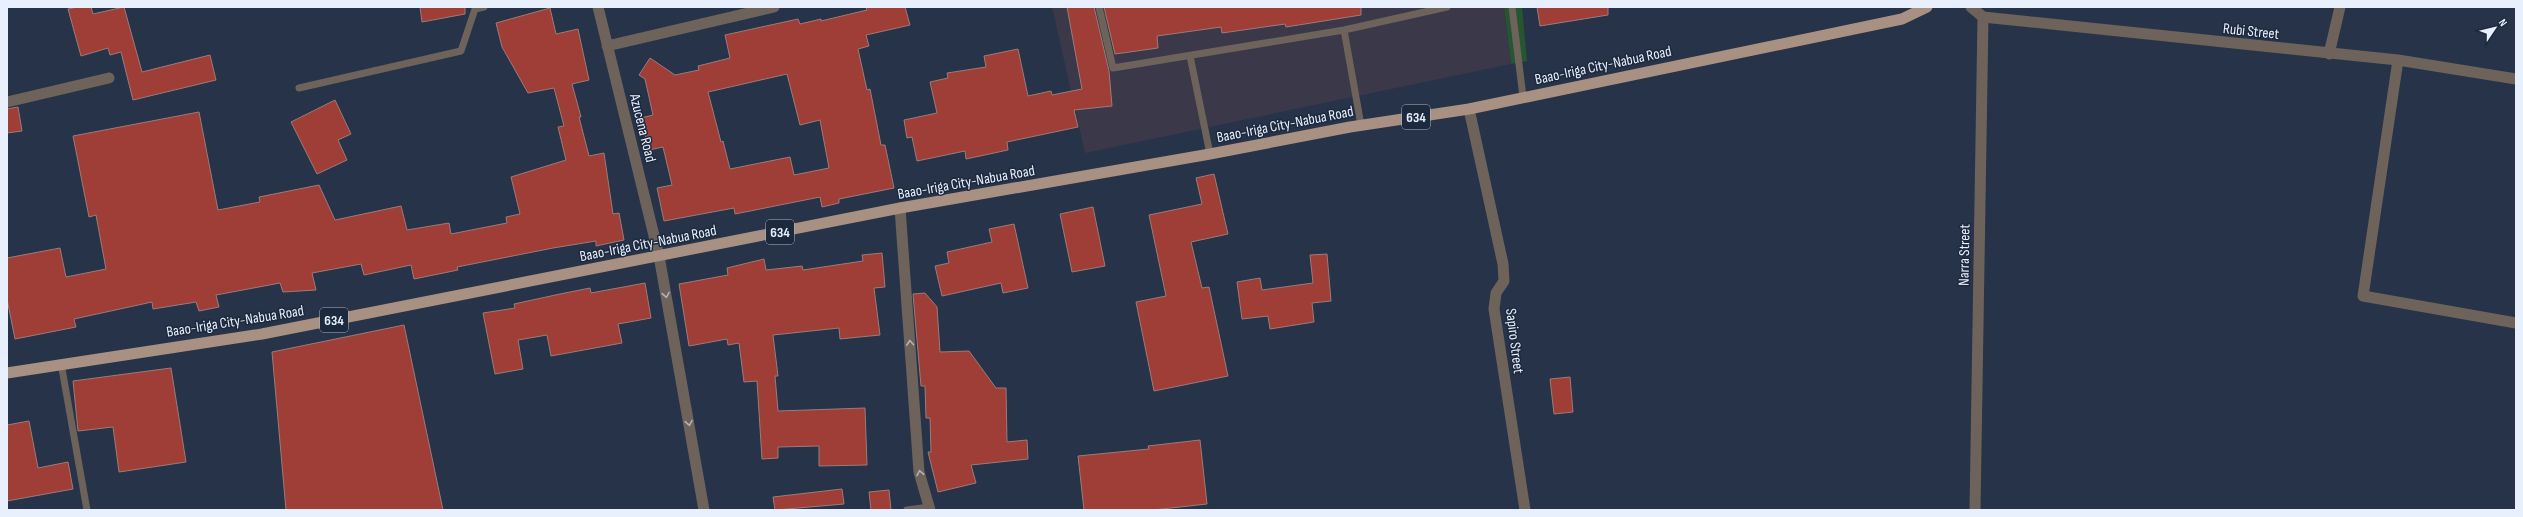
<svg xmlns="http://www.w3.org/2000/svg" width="2523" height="517" viewBox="0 0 2523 517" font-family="'Sofia Sans Condensed',sans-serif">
	<rect width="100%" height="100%" fill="#273348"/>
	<!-- education -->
	<path fill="#3b3849" d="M1052,7H1504L1511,64L1085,153Z"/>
	<!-- green -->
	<path fill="#265532" d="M1504,7H1522L1527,61L1511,64Z"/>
	<!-- building -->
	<path fill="#9e3e37" stroke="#9c7c78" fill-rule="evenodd" d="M77,7H91L93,14L124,7L142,72L210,55L216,80L133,100L121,52L110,55L108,48L81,56L68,9Z
		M420,7H465V14L422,22Z
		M866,7H905L910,25L866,35L869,46L858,49L867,90L870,89L881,145H885L894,188L839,199V203L822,207L820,197L735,214L734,208L664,221L657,188L672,185L663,147L649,150L641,118L653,115L645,79L639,75L650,58L675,75L699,70L698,66L730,58L725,35L798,19L800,24L821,19V21L867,10ZM787,74L800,125L820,120L829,168L794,175L790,157L730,169L723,141L721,142L708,92Z
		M1067,7H1094L1109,71L1112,106L1074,110L1078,127L1007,142L1008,150L966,159L965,151L917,161L912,137L907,138L904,120L937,113L930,82L948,78L947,73L986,67L984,56L1018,49L1028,96L1051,91L1052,95L1082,89Z
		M1104,7H1361V15L1286,27L1285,24L1222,33L1221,27L1157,36L1158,48L1115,54Z
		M1537,7H1608V15L1540,26Z
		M550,8L556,34L578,29L589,80L572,84L581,117H579L589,156L604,153L613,214L619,213L624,240L596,246V241L553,248L457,267L458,270L414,279L411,265L364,275L361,264L312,273L316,290L283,292L280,283L216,295L219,307L199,311L196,302L153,309L152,302L74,319L76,327L15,339L7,299V258L60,248L66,277L106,269L96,215L89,217L73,136L199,112L218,210L260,202L259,197L319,185L335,220L401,206L407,230L449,223L451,234L507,223L506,217L520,214L511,177L566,160L558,127L564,126L554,88L528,93L502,47L496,23Z
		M335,100L351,134L338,140L347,160L317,174L291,122Z
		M18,107L22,131L7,133V109Z
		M1214,174L1228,234L1191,242L1202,288L1209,287L1228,376L1154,391L1136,302L1166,296L1149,215L1202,204L1196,178Z
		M1093,207L1105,266L1072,272L1060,214Z
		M1014,224L1028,288L1003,293L1001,283L942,296L935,266L949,263L947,252L992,242L989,229Z
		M882,253L885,287L874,288L880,335L840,339L839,328L773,335L778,376H775L778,411L865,408L867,465L819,466V446L778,447V458L762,459L757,381L744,382L739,343L728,345L727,339L689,346L679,284L728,275L727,268L764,259L766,270L802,266L803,270L863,261L862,255Z
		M1327,254L1331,301L1312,303L1314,322L1270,329L1268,316L1242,319L1237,282L1260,278L1262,290L1313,283L1310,255Z
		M645,283L651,318L618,324L622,343L551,356L547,335L518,340L523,369L495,374L483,313L515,308L514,304L560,294L590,288L591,293Z
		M925,293L937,307L940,352L969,351L996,388H1006L1007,442L1027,440L1028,459L971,465L976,483L938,492L928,452H931L930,418H926L925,386H921L913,294Z
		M404,325L443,510H286L272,352Z
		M171,368L186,462L119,472L113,427L78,431L73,381Z
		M1570,377L1573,412L1554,414L1550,379Z
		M29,421L38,468L68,462L73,489L7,501V425Z
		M1200,440L1207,504L1153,510H1084L1078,456L1149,449L1148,446Z
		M842,489L844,504L775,510L773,497Z
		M889,490L891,510H871L869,492Z"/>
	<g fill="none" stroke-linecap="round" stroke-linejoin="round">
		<!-- service -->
		<path stroke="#6e635b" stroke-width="7" d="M1099,7L1113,68L1344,30L1447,7
			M1512,7L1523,97
			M1344,30L1361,125
			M1190,56L1210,154
			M299,88L461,51L475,9L484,7
			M61,363L87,510
			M907,510L930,507"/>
		<!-- minor -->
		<path stroke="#6e635b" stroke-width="11" d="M598,7L659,256L704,510
			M1983,17L2398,60L2516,79
			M607,46L774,7
			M2329,54L2340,7
			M2398,60L2363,296L2516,323
			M7,102L109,78
			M1469,109L1503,264L1504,281L1496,293L1494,309L1525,510
			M900,208L919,472L930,510"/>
		<!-- tertiary -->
		<path stroke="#6e635b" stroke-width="11" d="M1971,7L1983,17L1975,510"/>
		<!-- primary -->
		<path stroke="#a89182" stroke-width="11" d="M7,373L262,334L900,208L1210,154L1350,127L1469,109L1902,19L1927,7"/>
	</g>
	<!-- one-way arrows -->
	<defs><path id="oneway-chevron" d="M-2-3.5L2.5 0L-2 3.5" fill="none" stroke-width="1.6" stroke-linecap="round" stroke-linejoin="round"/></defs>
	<g stroke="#b1b1b5">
		<use href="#oneway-chevron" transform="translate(666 295) rotate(80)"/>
		<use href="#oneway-chevron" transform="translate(910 343) rotate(-94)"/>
		<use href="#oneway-chevron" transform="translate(689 423) rotate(80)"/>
		<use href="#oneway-chevron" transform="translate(920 473) rotate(-101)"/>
	</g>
	<g text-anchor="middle" stroke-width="3" stroke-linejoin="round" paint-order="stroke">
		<!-- shield labels -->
		<g fill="#1d293d" stroke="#abb4c4" stroke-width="1">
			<rect x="1402" y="105" width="28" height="24" rx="3"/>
			<rect x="766" y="220" width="28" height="24" rx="3"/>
			<rect x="320" y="308" width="28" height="24" rx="3"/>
		</g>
		<g font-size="14" font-weight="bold" fill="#e8f0fe">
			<text x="1416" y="122">634</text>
			<text x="780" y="237">634</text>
			<text x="334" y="325">634</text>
		</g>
		<!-- street labels -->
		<g font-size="15" fill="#e8f0fe" stroke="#1d293d">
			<text transform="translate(2251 31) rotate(6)" y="5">Rubi Street</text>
			<text transform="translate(1603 65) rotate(-12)" y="5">Baao-Iriga City-Nabua Road</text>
			<text transform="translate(1285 124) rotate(-11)" y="5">Baao-Iriga City-Nabua Road</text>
			<text transform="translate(643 128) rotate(76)" y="5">Azucena Road</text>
			<text transform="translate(966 182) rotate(-10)" y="5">Baao-Iriga City-Nabua Road</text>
			<text transform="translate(648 243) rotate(-11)" y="5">Baao-Iriga City-Nabua Road</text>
			<text transform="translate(1964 255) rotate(-89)" y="5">Narra Street</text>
			<text transform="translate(235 321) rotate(-9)" y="5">Baao-Iriga City-Nabua Road</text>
			<text transform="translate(1515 341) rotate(83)" y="5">Sapiro Street</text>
		</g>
	</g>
	<!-- border -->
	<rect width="2523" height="517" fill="none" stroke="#e8f0fe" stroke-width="16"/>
	<!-- north arrow -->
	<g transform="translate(2495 28) rotate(55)" stroke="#1d293d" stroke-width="3" paint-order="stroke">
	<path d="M0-3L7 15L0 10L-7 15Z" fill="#e8f0fe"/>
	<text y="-6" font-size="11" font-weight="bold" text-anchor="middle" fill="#e8f0fe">N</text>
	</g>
</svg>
